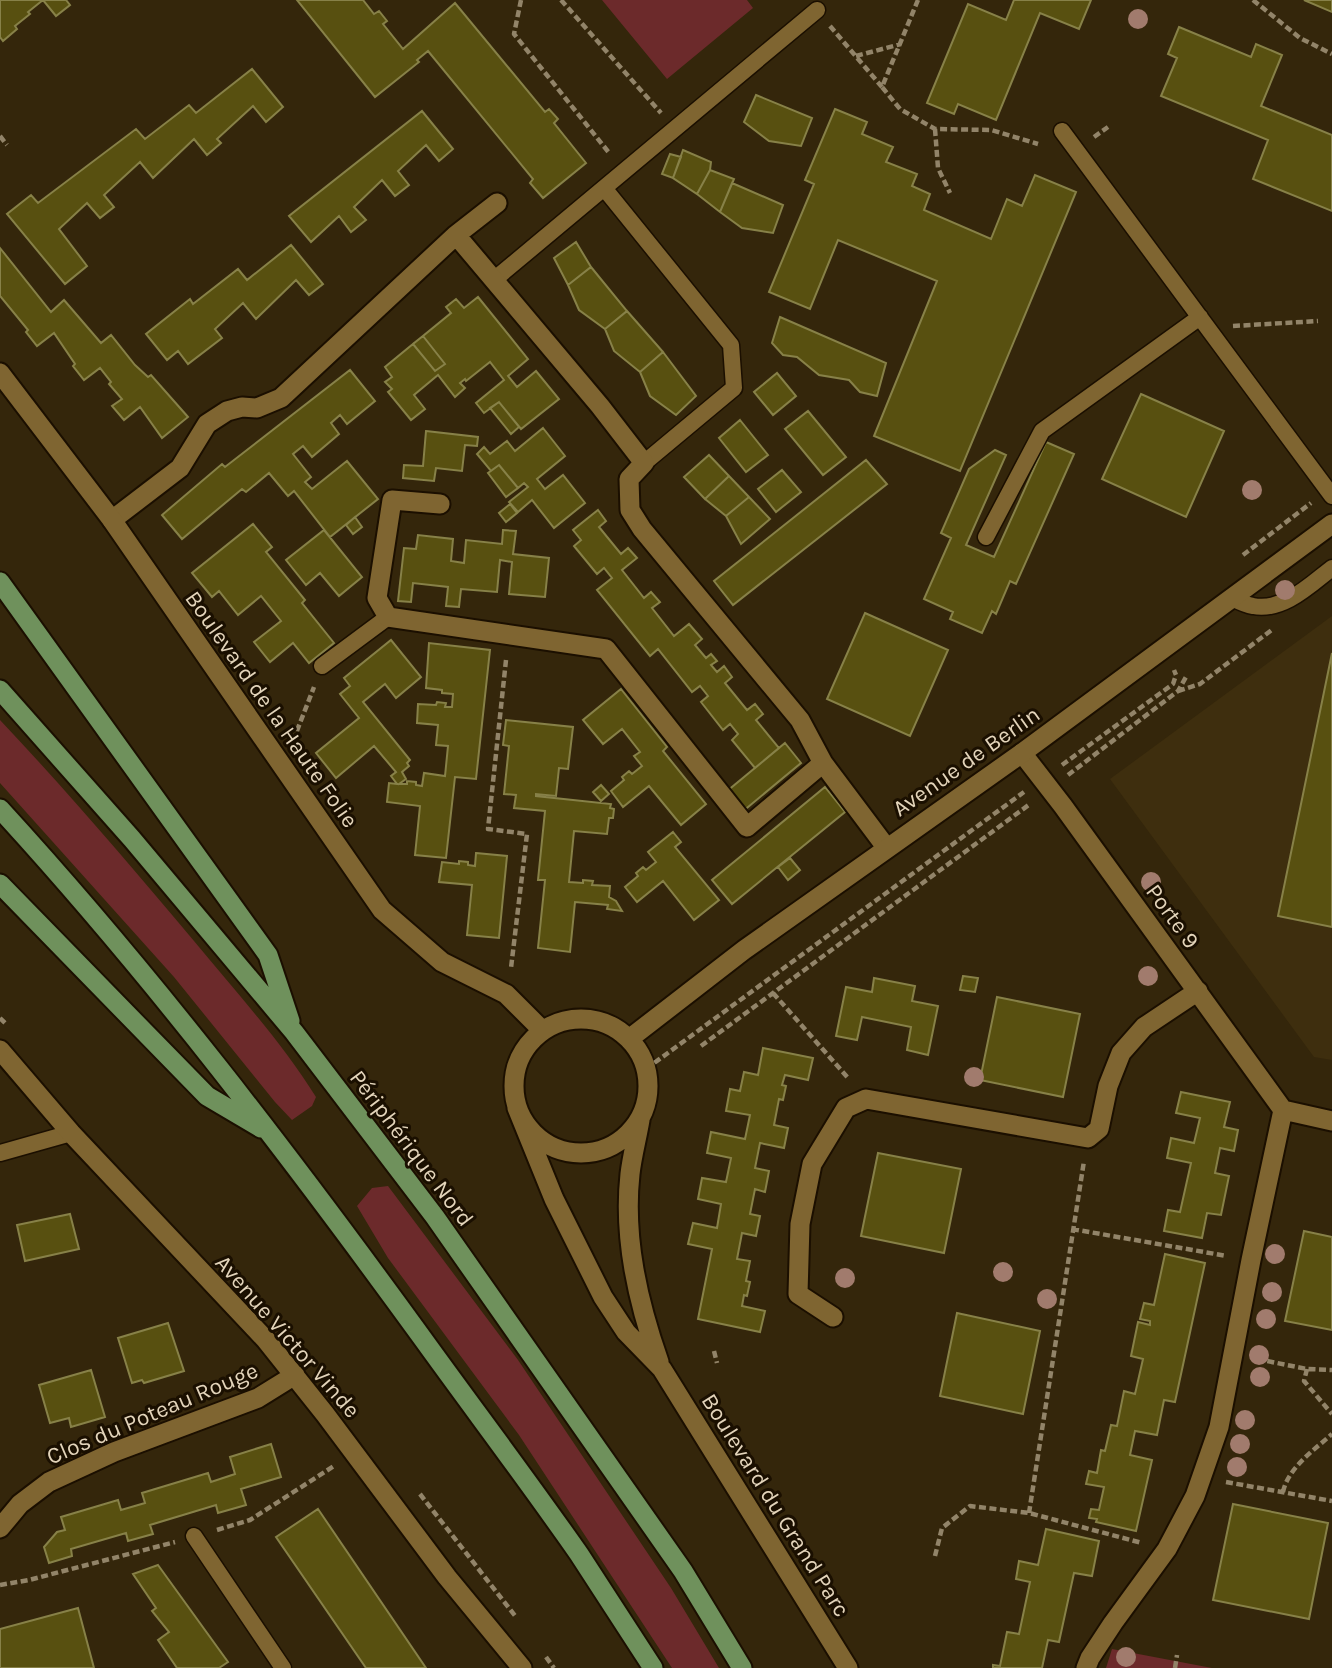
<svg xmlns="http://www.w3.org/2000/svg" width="1332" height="1668" viewBox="0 0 1332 1668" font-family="Karla,sans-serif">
	<rect width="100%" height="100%" fill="#34260b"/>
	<!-- built -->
	<path fill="#3e2e0e" d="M1332,616V1060L1314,1057L1110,779Z"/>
	<!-- green -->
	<path fill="#6c2a2b" d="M602,0H747L753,8L667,79Z
		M0,720C68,792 131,866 194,941C236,992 281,1041 316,1097L312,1106L292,1120L275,1102L174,977L0,783Z
		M388,1186L518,1360L671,1588L719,1668H672L519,1435L388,1258L357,1206L372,1188Z
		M1112,1649L1212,1668H1106Z"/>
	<!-- building -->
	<path fill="#585010" stroke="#878148" stroke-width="2" d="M0,0H66L70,5L56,16L43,0L28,12L30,14L15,26L17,29L3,41L0,37Z
		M297,0H363L374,14L379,11L387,21L383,24L403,49L455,3L545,112L549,109L558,119L554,123L586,163L543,198L530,183L533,179L428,51L417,60L419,62L375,97Z
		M1014,0H1091L1079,29L1040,13L996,120L958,104L954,114L927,103L968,4L1006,20Z
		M1304,0H1332V12Z
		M1179,27L1251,57L1256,44L1282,55L1261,106L1332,135V211L1253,179L1268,140L1161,96L1177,58L1168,54Z
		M252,69L283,107L266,122L253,106L217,139L221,143L207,155L194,139L153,178L140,162L104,195L114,207L100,218L87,203L59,229L87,266L65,284L7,214L31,195L38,203L136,129L145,139L189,105L196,113Z
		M756,95L812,118L801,146L769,141L744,122Z
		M835,109L867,122L862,134L893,147L886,162L917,174L912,186L930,194L924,210L991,239L1007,199L1022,206L1035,175L1076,192L960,471L874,436L937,281L838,240L810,309L769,292L814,184L805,180Z
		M422,111L453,149L439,161L426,145L398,171L409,185L395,196L382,180L354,207L366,220L351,232L339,216L311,242L289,216Z
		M683,150L711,162L710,170L697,194L673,178Z
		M670,154L681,157L673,178L662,174Z
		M710,170L734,179L720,212L697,194Z
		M732,183L783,205L773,233L742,228L720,212Z
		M576,242L591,267L568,285L554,258Z
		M291,245L323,284L309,295L296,280L256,319L243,303L215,329L222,338L188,364L178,351L167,360L146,334L190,299L193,304L238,269L247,280Z
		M0,248L51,312L64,300L101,343L111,335L135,365L148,377L151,375L188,417L162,438L140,407L124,420L112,406L122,399L109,384L111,382L100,368L84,380L73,366L75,364L54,333L37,346L26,332L28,330L0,296Z
		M591,267L627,311L605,329L579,310L568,285Z
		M478,297L528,359L508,376L517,387L536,371L559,399L521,429L499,402L484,413L476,403L504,380L490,362L466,381L465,379L460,383L465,388L455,397L438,375L414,395L425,409L411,420L388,392L392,389L385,382L392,377L385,367L413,344L435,371L445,364L423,336L451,313L446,307L456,299L464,308Z
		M627,311L663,352L640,372L614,351L605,329Z
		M780,317L886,363L877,396L860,392L849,380L819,375L797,357L783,355L772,343Z
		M423,336L445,364L435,371L413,344Z
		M663,352L696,396L676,415L650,396L640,372Z
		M350,370L375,401L347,424L340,415L331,423L339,434L312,457L303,446L293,454L311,477L305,482L312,489L347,461L378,499L330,537L294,491L288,496L269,473L246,492L242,489L182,539L162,515L222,464L225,467Z
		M777,373L796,396L773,415L754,392Z
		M1141,394L1224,431L1186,517L1102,479Z
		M499,402L519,427L511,434L490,408Z
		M808,411L846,457L823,475L785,429Z
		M740,420L768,455L746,472L719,438Z
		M543,428L565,456L537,479L545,489L563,475L585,503L554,528L532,500L518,512L509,502L528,487L524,483L518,488L499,465L491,471L477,454L484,447L490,454L507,441L515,451Z
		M426,431L478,437L477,446L465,445L462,471L436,468L434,481L403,478L404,465L423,466Z
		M1046,442L1074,454L1016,584L1010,581L996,614L992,611L982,633L950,619L953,612L924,599L951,538L941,533L969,469L995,450L1006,455L966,545L994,557Z
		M709,455L729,476L705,499L684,477Z
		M866,460L887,484L733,605L714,581Z
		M499,465L518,488L506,497L488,473Z
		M782,470L801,492L776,512L758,489Z
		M729,476L749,497L726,516L705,499Z
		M749,497L770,519L741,544L726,516Z
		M510,504L517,513L506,522L499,513Z
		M598,510L606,521L599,527L621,554L628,548L637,558L622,570L644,598L651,592L660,602L652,608L674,636L689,624L702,639L695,645L706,658L711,654L717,661L711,665L717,672L724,666L732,677L725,683L747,710L755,704L763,714L756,720L779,748L755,768L732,740L738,734L730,724L723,730L701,702L708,696L700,686L692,692L658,649L650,656L597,590L612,578L604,568L597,574L574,546L581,540L573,530Z
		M355,517L362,527L353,534L346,525Z
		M253,524L272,547L266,552L305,600L302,603L334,643L309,663L293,643L270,662L254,642L281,621L261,596L238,615L219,591L212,597L192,573Z
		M324,530L362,577L339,596L320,573L306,585L286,560Z
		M503,530L516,531L513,554L549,558L545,597L509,594L512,562L500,560L497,592L461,589L459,607L446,606L448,587L413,583L411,602L398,601L404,548L416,549L418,535L453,539L451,561L464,563L466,540L502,544Z
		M865,613L948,650L910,736L827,699Z
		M391,640L421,677L396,698L385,684L363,702L410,760L407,763L409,766L402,772L406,779L399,784H407V781L416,782V785L422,786L424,773L445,776L448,746L436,745L438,725L417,723L418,704L436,705L437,702L446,703L445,707H452L453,694L442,693V690L426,688L429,643L490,650L476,779L455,777L446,858L415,855L420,806L387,802L389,783L397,784L391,776L396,772L374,746L336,778L316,753L359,718L340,694L350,686L344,678Z
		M1332,653V927L1278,916Z
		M621,689L667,747L663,751L706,804L681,825L649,786L623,807L611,791L624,780L622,777L629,771L632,774L642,766L634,756L640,752L622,729L603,744L583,720Z
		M506,720L573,727L568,769L559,768L556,796L536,794V796L611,804L610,808L614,809L613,818H609L607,834L574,831L569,882L583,883V880L593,881L592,885L610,886L609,897L616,901L622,911L607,909L608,905L575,902L570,952L538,948L545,880H538L545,811L514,808L516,795L504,794L509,746L503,745Z
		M785,743L801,763L742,812L726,792Z
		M601,785L609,794L601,801L593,792Z
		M825,787L845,812L732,904L712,880Z
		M673,832L681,842L675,847L719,900L694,920L663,881L637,902L625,887L638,876L636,873L643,867L646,870L656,862L648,852Z
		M476,853L507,856L499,938L467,935L472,885L439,882L442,862L459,864V861L468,862V865L475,866Z
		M790,858L800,870L788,880L778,867Z
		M963,976L978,978L975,992L960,990Z
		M874,978L915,986L912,1001L938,1006L928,1055L907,1050L911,1027L862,1017L857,1040L836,1036L846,987L872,992Z
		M997,997L1080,1014L1063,1097L980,1080Z
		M763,1048L813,1058L808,1080L785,1075L782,1085L786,1086L783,1100L779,1099L774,1125L788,1128L784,1148L760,1143L755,1168L769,1171L765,1192L755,1189L750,1214L760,1216L756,1236L742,1233L737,1259L750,1261L746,1281L750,1282L747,1296L744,1295L742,1306L765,1311L760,1332L698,1319L712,1249L688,1244L693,1223L717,1228L721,1204L698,1199L702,1178L726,1182L731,1158L707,1153L711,1132L745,1139L750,1115L726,1111L730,1089L740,1091L744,1072L758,1075Z
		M1181,1092L1230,1102L1224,1127L1238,1130L1234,1151L1220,1148L1215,1173L1229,1176L1221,1215L1207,1213L1202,1238L1164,1231L1168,1210L1180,1212L1191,1163L1167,1158L1171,1138L1194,1143L1200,1118L1176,1113Z
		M878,1153L961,1169L944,1253L861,1236Z
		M70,1214L79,1249L25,1261L17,1225Z
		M1304,1231L1332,1237V1330L1285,1321Z
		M1165,1254L1205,1263L1175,1402L1164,1400L1157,1435L1135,1431L1130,1455L1152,1460L1136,1531L1096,1522L1097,1519L1089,1518L1091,1509L1099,1510L1104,1487L1086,1484L1089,1471L1097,1473L1101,1450L1105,1451L1111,1425L1117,1426L1124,1391L1135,1394L1143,1359L1131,1356L1138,1322L1150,1325V1321L1140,1319L1144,1303L1154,1305Z
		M957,1313L1040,1331L1023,1414L940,1396Z
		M168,1323L184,1371L144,1383L142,1380L132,1383L118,1338Z
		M91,1370L105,1417L71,1427L69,1418L50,1423L39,1385Z
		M271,1444L281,1477L241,1489L246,1505L218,1513L216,1505L150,1525L153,1534L128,1541L126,1533L71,1549L72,1556L49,1563L44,1547L57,1532L65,1530L61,1517L118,1500L121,1510L145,1503L142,1493L208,1473L211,1482L235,1474L230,1457Z
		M1233,1504L1328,1523L1309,1619L1213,1600Z
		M318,1509L426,1668H366L276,1537Z
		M1046,1529L1099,1541L1092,1576L1074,1573L1059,1642L1048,1640L1042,1668H993V1665L1000,1666L1007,1632L1019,1634L1030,1582L1016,1579L1019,1561L1038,1565Z
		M158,1565L228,1662L219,1668H177L158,1640L169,1632L152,1611L156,1608L133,1574Z
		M78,1608L94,1668H0V1629Z"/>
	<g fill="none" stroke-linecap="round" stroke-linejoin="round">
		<!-- service casing -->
		<g stroke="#1b0f00" stroke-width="19">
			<path id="service" d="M1062,131L1332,496
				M604,188L731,345L734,388L644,463
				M495,279L817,10
				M986,537L1042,431L1200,317
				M1232,598C1238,601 1246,605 1253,606C1283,612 1310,585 1332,568
				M322,666L388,617
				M0,1153L71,1133
				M194,1536L283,1668"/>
		</g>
		<!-- minor casing -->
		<g stroke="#1b0f00" stroke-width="23">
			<path id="minor" d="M456,235L600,406L644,463L629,479L630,510L642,529L800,720L823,763L886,847
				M440,504L392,500L377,598L388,617L606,649L747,827L823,763
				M112,520L180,468L207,424L227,411L242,407L257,408L281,398L456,235L497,203
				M1022,753L1063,806L1283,1110
				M0,1050L71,1133L266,1340L325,1414L447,1577L522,1668
				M1283,1110L1332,1121
				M833,1317L798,1294L800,1224L812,1164L846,1108L866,1099L1088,1138L1099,1129L1108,1086L1121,1053L1144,1027L1198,991
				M0,1528L20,1504L49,1482L114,1452L258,1398L295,1375
				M1086,1668L1090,1658L1113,1623L1167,1549L1195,1496L1219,1427L1251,1260L1283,1110"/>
		</g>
		<!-- tertiary casing -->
		<g stroke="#1b0f00" stroke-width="23">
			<path id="tertiary" d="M0,373L112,520L382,910L442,962L506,994L542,1030
				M514 1086a67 67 0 1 1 134 0a67 67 0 1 1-134 0Z
				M629,1039L744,950L1022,753L1332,524
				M517,1108L554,1199L603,1297L626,1332L662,1369L848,1668
				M640,1120C637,1138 632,1156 630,1174C623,1238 638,1302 659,1362"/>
		</g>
		<!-- trunk casing -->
		<g stroke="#1b0f00" stroke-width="23">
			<path id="trunk" d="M0,582L268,955L290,1021
				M0,690L132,839L294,1032L435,1217L683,1571L742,1668
				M0,809C153,976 290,1156 423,1339C475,1411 528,1481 579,1554C604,1592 628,1630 653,1668
				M0,884L207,1096L261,1128"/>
		</g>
		<!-- path -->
		<path stroke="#928469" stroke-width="4.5" stroke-dasharray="7 3.5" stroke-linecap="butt" d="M521,0L514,34L610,154
			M561,0L661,113
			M918,0L882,87L900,109L935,129L991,130L1038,144
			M1253,0L1300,38L1332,54
			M830,26L882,87
			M856,56L901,44
			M935,129L938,168L950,193
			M0,136L7,145
			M1094,137L1108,127
			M1233,326L1318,321
			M1243,555L1311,503
			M506,660L488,829L527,834L511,968
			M1178,691L1200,684L1273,629
			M293,741L314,687
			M1062,765L1173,684L1176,675L1174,670
			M1068,775L1178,691L1186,677
			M773,993L849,1079
			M0,1018L7,1025
			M701,1046L1030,804
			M646,1069L1024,792
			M1072,1229L1227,1256
			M714,1351L717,1363
			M1257,1359L1307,1369L1332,1370
			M1307,1369L1304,1381L1332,1414
			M1226,1482L1332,1501
			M1283,1492C1288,1468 1314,1450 1332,1434
			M420,1494L516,1617
			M1029,1513L1084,1161
			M217,1530L250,1520L334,1466
			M935,1556L942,1528L970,1506L1029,1513L1142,1543
			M0,1585L29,1580L175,1542
			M546,1657L554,1668
			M1175,1668L1177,1655"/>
		<!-- service -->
		<use href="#service" stroke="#7f6531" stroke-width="16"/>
		<!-- minor -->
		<use href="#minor" stroke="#7f6531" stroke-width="19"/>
		<!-- tertiary -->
		<use href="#tertiary" stroke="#7f6531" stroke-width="19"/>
		<!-- trunk -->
		<use href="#trunk" stroke="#6f915c" stroke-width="19"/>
	</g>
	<!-- trees -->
	<g fill="#a17b6d">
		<circle cx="1138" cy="19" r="10"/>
		<circle cx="1252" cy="490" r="10"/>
		<circle cx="1285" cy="590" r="10"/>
		<circle cx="1151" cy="882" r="10"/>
		<circle cx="1148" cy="976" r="10"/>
		<circle cx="974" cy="1077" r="10"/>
		<circle cx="1275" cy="1254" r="10"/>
		<circle cx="1003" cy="1272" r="10"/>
		<circle cx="845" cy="1278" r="10"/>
		<circle cx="1272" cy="1292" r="10"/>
		<circle cx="1047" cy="1299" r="10"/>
		<circle cx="1266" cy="1319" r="10"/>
		<circle cx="1259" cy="1355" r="10"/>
		<circle cx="1260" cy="1377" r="10"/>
		<circle cx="1245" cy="1420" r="10"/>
		<circle cx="1240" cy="1444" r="10"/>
		<circle cx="1237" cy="1467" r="10"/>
		<circle cx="1126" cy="1657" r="10"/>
	</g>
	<g text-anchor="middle" stroke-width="6" stroke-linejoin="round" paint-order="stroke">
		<!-- street labels -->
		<g font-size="23" fill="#e3d4ba" stroke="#1a0f00">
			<text transform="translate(272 709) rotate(55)" y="8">Boulevard de la Haute Folie</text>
			<text transform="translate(966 761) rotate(-35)" y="8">Avenue de Berlin</text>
			<text transform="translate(1173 916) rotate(54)" y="8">Porte 9</text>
			<text transform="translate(412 1148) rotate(53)" y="8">Périphérique Nord</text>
			<text transform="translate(288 1336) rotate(49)" y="8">Avenue Victor Vinde</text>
			<text transform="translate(152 1413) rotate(-23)" y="8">Clos du Poteau Rouge</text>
			<text transform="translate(776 1505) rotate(58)" y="8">Boulevard du Grand Parc</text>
		</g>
	</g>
</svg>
